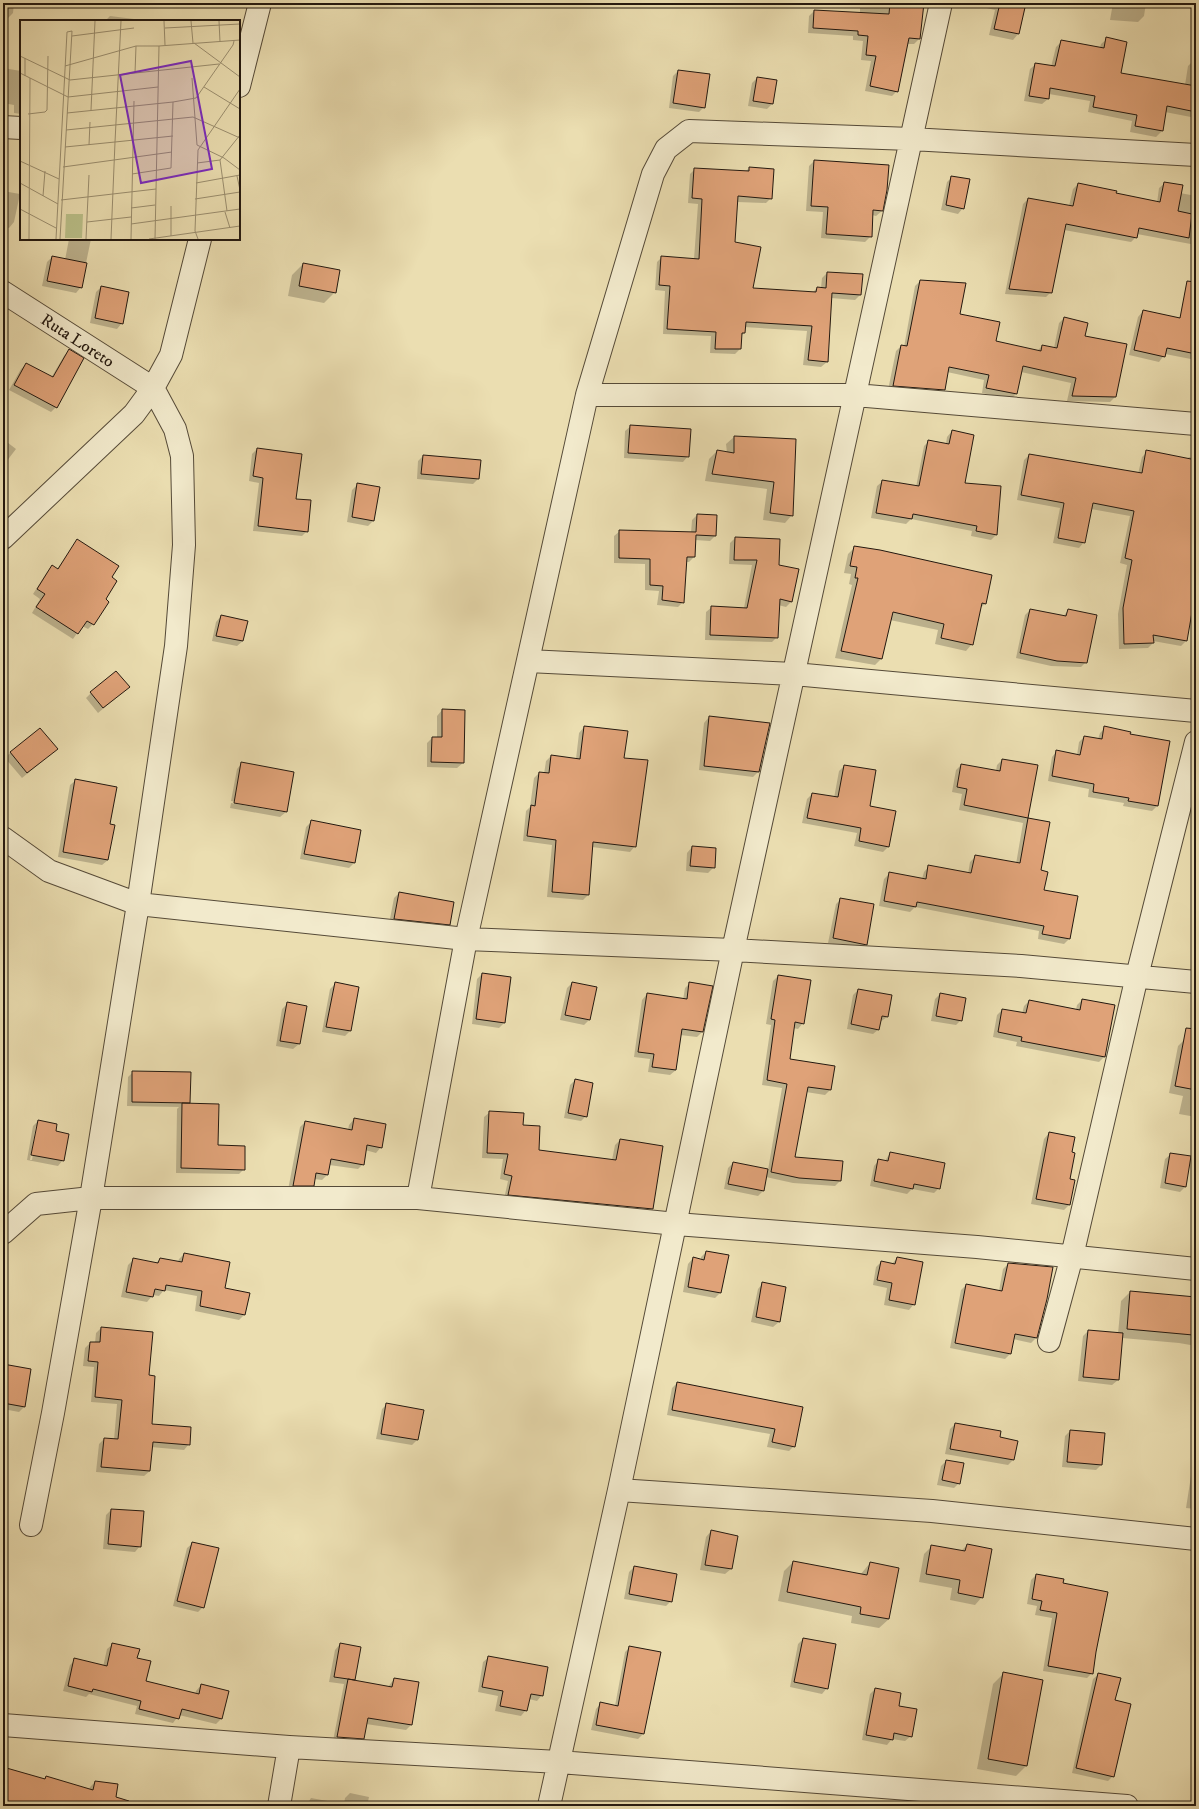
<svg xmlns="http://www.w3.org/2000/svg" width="1199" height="1809" viewBox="0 0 1199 1809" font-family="'IM FELL DW Pica',serif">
	<rect width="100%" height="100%" fill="#ebdeb1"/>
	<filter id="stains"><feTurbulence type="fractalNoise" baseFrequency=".005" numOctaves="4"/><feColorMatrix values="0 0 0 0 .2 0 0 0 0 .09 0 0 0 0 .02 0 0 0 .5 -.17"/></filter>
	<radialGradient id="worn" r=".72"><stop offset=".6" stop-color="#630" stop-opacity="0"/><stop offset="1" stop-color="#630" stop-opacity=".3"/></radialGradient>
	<!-- shadow -->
	<path fill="#0003" fill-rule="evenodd" d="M3,3H14L13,13L8,18L3,17Z
		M860,3H923L919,39L914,44H907L897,91L892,96L865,91L871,61L861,60L863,41L853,40V36L808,33L809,16L814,11L860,13Z
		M978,3H1025L1018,34L1013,40L989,35L995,10L978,6Z
		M1113,3H1146L1144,16L1138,22L1110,20Z
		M110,16L150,21H105Z
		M1107,39L1120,74L1185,85L1188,66L1194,60L1196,61V118L1165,112L1162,131L1156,137L1130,132L1132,121L1088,112L1090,101L1049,94L1048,99L1042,104L1024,101L1030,69L1036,64L1051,67L1056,47L1062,41L1100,48L1101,44Z
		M3,68L21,71V114L14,113V105L3,103Z
		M678,71L704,107L699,112L669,108L673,76Z
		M757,78L776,81L772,104L767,109L748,106L752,83Z
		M814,161L882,211L876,216L872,215L871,236L865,242L821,238L823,212L806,211L809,166Z
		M749,168L771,198L766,203L737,202L734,242L752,289L812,293L817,288H821L822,278L827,273L861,294L855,300L831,298L827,362L821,367L803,365L807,331L744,327V333L741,336L740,349L735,354L710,353L711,336L663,334L665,291L655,290L657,262L662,257L694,259L698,204L688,203L690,174L695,169L745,172Z
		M952,177L963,208L958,214L941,210L947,182Z
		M1165,183L1180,193L1196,196V245L1137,234L1136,237L1131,242L1064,230L1051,292L1046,297L1005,294L1023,204L1028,199L1069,206L1073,189L1078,184L1157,203L1159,188Z
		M3,191L20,194L14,222L9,228L3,226Z
		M69,239H91L81,287L76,293L42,286L47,262L52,257L65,260Z
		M303,264L335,292L324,303L288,296L292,275Z
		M920,281L959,315L994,342L1037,351L1042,346L1054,348L1059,323L1064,318L1084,337L1115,397L1110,402L1067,401L1071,383L1021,372L1016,394L1011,399L982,393L984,380L947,372L944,389L938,395L888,390L896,351L901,346L904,347L915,286Z
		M101,287L122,323L117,329L90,323L96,292Z
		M1143,311L1196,333V360L1165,354L1159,362L1129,355L1138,317Z
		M69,350L56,407L51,412L9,390L21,369L26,364L51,378L64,356Z
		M631,426L688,456L683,462L624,458L625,431Z
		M952,431L964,484L996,535L991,540L971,536L972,531L911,519L906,524L871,518L877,486L883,481L916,487L924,446L929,441L946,444L947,437Z
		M734,437L795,440L792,515L785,523L763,520L767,489L705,481L709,459L717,451L727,453L726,444Z
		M3,439L16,449L3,466Z
		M257,449L307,531L302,536L253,531L259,483L249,481L252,454Z
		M1147,452L1187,459L1189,457L1196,459V576L1186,641L1181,646L1153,641V643L1148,648L1119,649L1118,614L1127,565L1120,563L1130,516L1091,509L1084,542L1079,548L1053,543L1060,508L1017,500L1024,460L1029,455L1138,474L1142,457Z
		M423,456L478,479L473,484L417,479L418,461Z
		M357,485L374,520L368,526L347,522L352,490Z
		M697,515L715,536L710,541L695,540L694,557L689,562H685L683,602L678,607L657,605L659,591L645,590V564L614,563V536L620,531L691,533L692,520Z
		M735,538L778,566L791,602L786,607L778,605L777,637L772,642L705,640L706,612L712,607L744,608L752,565L729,564L730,543Z
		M77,541L110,577L104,600L93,624L88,629L82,626L73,639L32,613L40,599L33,594L47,572L52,567L57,569Z
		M855,547L985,604L980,608L972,644L966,651L935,644L938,630L890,620L882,658L875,665L835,658L852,585L849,584L851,574L844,573L848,554Z
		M1030,610L1063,617L1068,610L1086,662L1081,667L1051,666L1016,658L1025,615Z
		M221,616L243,641L237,646L212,641L216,622Z
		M123,692L98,713L86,698L91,693Z
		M442,710L463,763L457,768L427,767V743L432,738H437V716Z
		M709,717L758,772L753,777L699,770L704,723Z
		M584,727L623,759L635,846L630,852L592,847L588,895L583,900L547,897L552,845L523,841L526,811L530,807L534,778L539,773L544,774L546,761L551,756L576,759L579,733Z
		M1105,728L1129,735L1169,742L1157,806L1152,811L1123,806L1124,803L1088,797L1089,789L1048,781L1052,757L1057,751L1077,755L1079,742L1084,737L1098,739L1100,733Z
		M11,752L51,754L22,778L5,758Z
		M1002,760L1036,766L1027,819L1049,823L1040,871L1043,891L1077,897L1069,939L1064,944L1038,939L1039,931L915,907L910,912L879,906L884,879L890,873L922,879L924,872L929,866L968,874L970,862L975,857L1016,864L1023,823L959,810L962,794L952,792L956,770L961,765L996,771L997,765Z
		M242,763L286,812L280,817L230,808L231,803L283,812V810L231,801L237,769Z
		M844,766L869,807L888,847L883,852L854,846L857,833L802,823L807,799L812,794L834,798L839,771Z
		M76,780L109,825L108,860L102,865L58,857L70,785Z
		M311,822L360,831L354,863L349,868L300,859L306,827Z
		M692,847L714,867L708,873L686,871L687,853Z
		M399,893L449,924L443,929L389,924L394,898Z
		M841,899L866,944L861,949L828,943L836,904Z
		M482,974L504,1023L499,1028L472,1024L477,979Z
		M778,976L803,1023L798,1029L793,1028L789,1060L834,1067L830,1090L825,1095L806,1092L794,1158L840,1181L835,1186L793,1183L766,1177L763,1191L758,1196L724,1189L728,1168L733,1163L768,1170L782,1088L762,1085L771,1025L766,1024L773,981Z
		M572,983L589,1020L584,1025L560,1020L567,988Z
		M690,983L711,986L702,1032L697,1037L680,1035L676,1070L670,1075L648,1072L650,1059L634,1057L642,1000L647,994L683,1000L685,988Z
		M335,984L350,1031L345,1036L322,1032L330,989Z
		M858,990L887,1017L880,1022L879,1029L873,1034L847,1029L853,995Z
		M940,994L961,1020L956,1025L931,1021L935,999Z
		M1082,1000L1114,1006L1104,1057L1099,1062L1016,1046L1017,1042L993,1037L997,1015L1002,1010L1022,1014L1024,1006L1029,1001L1076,1010L1077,1005Z
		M288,1003L305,1006L299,1044L293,1049L276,1046L282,1009Z
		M1185,1039L1196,1041V1117L1179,1114L1183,1096L1169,1093L1178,1046Z
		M133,1072L189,1102L187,1104L217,1146L244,1169L239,1174L176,1173L177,1109L179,1107L127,1106L128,1077Z
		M575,1080L586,1116L581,1121L564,1118L570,1085Z
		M490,1112L522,1126L538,1151L612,1160L615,1145L620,1140L652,1209L646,1214L504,1199L508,1181L500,1179L503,1159L482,1158L484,1117Z
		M354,1119L381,1147L376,1153L365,1150L363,1164L358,1169L329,1165L327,1175L322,1180L314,1179L313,1185L307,1190H288L300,1127L305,1122L348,1130L349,1125Z
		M38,1121L55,1132L63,1160L58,1166L27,1160L33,1126ZM36,1126H38L32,1160H30Z
		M1049,1133L1071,1153L1069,1205L1064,1210L1031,1204L1044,1139Z
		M890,1153L939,1188L934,1193L912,1189L907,1194L870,1186L874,1166L879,1160L885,1161Z
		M1171,1154L1185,1187L1180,1192L1160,1188L1165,1159Z
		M706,1252L720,1293L715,1298L683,1292L688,1264L693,1258L701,1260V1257Z
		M184,1254L224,1289L244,1315L239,1320L195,1311L197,1296L164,1290L159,1296L153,1295L147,1302L121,1297L128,1265L133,1260L155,1264L160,1259L178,1262L179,1259Z
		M897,1258L914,1304L909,1310L884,1305L887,1288L873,1285L876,1267L881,1262L892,1264Z
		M1008,1264L1036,1338L1031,1343L1013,1339L1010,1354L1005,1359L950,1348L961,1290L966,1285L999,1291L1003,1269Z
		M763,1283L779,1322L773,1327L751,1322L758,1289Z
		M1130,1292L1196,1298V1346L1179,1343L1122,1338L1118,1380L1112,1385L1078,1381L1083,1336L1088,1331L1118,1334L1121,1301Z
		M101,1328L148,1376L151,1425L189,1444L184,1450L151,1447L150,1471L144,1476L96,1472L99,1444L104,1439L114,1440L117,1404L91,1402L94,1367L83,1366L85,1348L90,1343H95L96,1333Z
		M3,1365L24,1407L19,1412L3,1409Z
		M677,1383L802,1408L794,1446L789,1451L767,1447L770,1434L667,1415L672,1388Z
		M387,1404L417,1440L412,1445L376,1439L382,1409Z
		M955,1424L999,1438L1013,1460L1008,1465L945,1454L950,1429Z
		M1070,1431L1101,1465L1096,1470L1062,1467L1065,1436Z
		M1196,1444V1509L1186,1508Z
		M946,1461L959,1483L954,1488L937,1485L941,1466Z
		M111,1510L140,1546L135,1552L103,1549L106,1515Z
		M711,1531L731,1569L725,1574L700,1570L706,1537Z
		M193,1543L203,1607L198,1612L173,1606L187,1548Z
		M967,1545L982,1597L975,1605L950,1600L952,1588L919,1582L924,1554L932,1546L961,1551Z
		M793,1562L860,1575L870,1563L889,1619L879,1628L851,1623L852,1616L778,1601L784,1571Z
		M634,1567L671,1601L666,1606L624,1599L629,1572Z
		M1036,1575L1062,1584L1095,1652L1092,1673L1087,1678L1043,1671L1052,1618L1035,1615L1037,1606L1027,1604L1031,1580Z
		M803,1639L827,1688L822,1694L790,1687L798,1644Z
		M113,1644L136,1658L145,1682L195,1695L196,1691L201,1685L221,1719L216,1724L179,1715L173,1723L135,1714L137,1706L89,1694L86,1697L63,1691L70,1665L75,1660L103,1667L107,1649Z
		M340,1644L354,1680L353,1681L388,1687L394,1679L417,1683L411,1725L406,1730L366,1724L363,1738L358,1743L333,1741L344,1684L329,1682L335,1650Z
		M630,1647L643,1734L638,1739L591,1730L596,1709L601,1703L615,1706L625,1652Z
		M489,1657L542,1695L537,1701L529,1699L526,1710L521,1716L495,1711L498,1696L478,1692L483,1662Z
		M1004,1673L1026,1766L1016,1776L977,1769L993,1684Z
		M1099,1674L1114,1701L1113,1776L1108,1781L1072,1773L1093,1679Z
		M875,1689L911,1736L905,1741L892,1739L887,1745L862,1740L870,1694Z
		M3,1771L43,1780L46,1777L89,1790L90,1787L95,1782L113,1806H3Z
		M350,1793L369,1797L367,1806H306L311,1798L344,1804L345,1798Z
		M502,1803L518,1806H499Z"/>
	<!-- building -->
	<path fill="#dfa278" stroke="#23180f" d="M890,3H924L920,39L909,38L898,92L870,86L876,56L866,55L868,36L858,35V31L813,28L814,10L889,14Z
		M1000,3H1026L1019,34L994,29Z
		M1106,37L1127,42L1121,73L1196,86V112L1167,106L1163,131L1135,126L1137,115L1093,107L1095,96L1050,88L1049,99L1029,96L1035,63L1055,66L1061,40L1104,48Z
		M678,70L710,74L705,108L673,103Z
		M757,77L777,80L773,104L753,101Z
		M814,160L889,165L887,190L883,211L873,210L872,237L826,234L828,207L811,206Z
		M749,167L774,169L772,199L738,196L735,242L761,247L753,288L816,292L817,287L826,288L827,272L863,274L861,295L832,293L828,362L808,360L812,326L746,322L745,333H742L741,349H715L716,332L667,329L670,286L659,285L661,256L699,259L702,199L692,198L694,168L749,171Z
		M951,176L970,179L964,209L946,205Z
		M1164,182L1183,185L1178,211L1192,214L1189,238L1139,228L1137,238L1066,224L1052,293L1009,289L1028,198L1073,206L1078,183L1117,191L1116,193L1160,202Z
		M52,256L87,263L82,288L47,281Z
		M303,263L340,270L336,293L299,286Z
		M920,280L966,283L960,314L1000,322L996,341L1041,351L1042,345L1057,348L1064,317L1088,323L1085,336L1127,344L1116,397L1072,396L1076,378L1023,366L1017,394L986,388L989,375L949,367L945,390L893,386L901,345L907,346Z
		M1187,281L1196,282V354L1167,348L1165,357L1134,350L1143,310L1180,318Z
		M101,286L129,292L123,324L95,318Z
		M69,349L84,358L57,408L14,385L26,363L53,377Z
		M630,425L691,429L689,457L628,453Z
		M952,430L974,435L965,483L1001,486L997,535L976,531L977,526L913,514L912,519L876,513L882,480L919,486L928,440L949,444Z
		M734,436L796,439L793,516L770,513L774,482L712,474L717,450L734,453Z
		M257,448L302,454L296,499L311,500L308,532L258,526L263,478L253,476Z
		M1146,450L1196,460V589L1187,641L1153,635L1154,643L1124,644L1123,608L1132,560L1125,558L1134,511L1093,503L1085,543L1058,538L1064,503L1021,495L1029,454L1142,473Z
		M423,455L481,460L479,479L421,474Z
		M357,483L380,487L374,521L352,517Z
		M697,514L717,515L716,536L696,535L695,557H687L684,603L662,600L663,586L650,585V559L619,558V530L696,532Z
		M735,537L780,539L779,565L799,569L792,602L780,599L778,638L710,635L711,606L747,608L757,560H734Z
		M77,539L119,566L112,577L117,581L106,599L109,602L94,625L87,621L78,634L36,607L45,594L37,589L52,565L58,569Z
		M854,546L880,550L992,575L986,604L982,603L973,645L941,638L944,624L893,612L882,659L841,651L858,578H855L857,567L850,566Z
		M1030,609L1066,616L1068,609L1097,615L1087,663L1057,661L1020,653Z
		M221,615L248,621L243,641L216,636Z
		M116,671L130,687L103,708L90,692Z
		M442,709L465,710L464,763L431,762L432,737H442Z
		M709,716L770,723L759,772L704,766Z
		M584,726L628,731L624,758L648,760L636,847L593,842L589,895L552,892L556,840L527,836L531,805L535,806L539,772L549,773L551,755L580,759Z
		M1104,726L1131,732L1130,734L1170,741L1158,806L1128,801L1129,798L1093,792L1094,784L1052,776L1056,750L1080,755L1084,736L1102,739Z
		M40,728L58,749L27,773L10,752Z
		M1002,759L1038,765L1028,818L964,805L967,789L957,787L961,764L1000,771Z
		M241,762L294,772L287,812L234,803Z
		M844,765L876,770L870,806L896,811L889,847L859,841L861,828L807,818L812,793L838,797Z
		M75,779L117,787L110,824L115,825L108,860L63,852Z
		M1028,818L1050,822L1041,870L1048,872L1044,890L1078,896L1070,939L1042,934L1044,926L917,902L916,907L884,901L889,872L926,879L928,865L971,873L975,855L1020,863Z
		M311,820L361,830L355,863L304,854Z
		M692,846L716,848L715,868L690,866Z
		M399,892L454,902L450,925L394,919Z
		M840,898L874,904L867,945L833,938Z
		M482,973L511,977L505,1023L476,1019Z
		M778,975L811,980L804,1024L795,1022L790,1059L835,1066L831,1090L808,1087L795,1157L843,1161L841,1181L799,1178L771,1172L787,1084L767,1080L775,1020L771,1019Z
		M335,982L359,987L351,1031L326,1027Z
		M572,982L597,987L590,1020L565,1015Z
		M689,982L713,986L703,1032L682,1029L676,1070L652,1067L654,1054L638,1052L647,993L687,999Z
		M858,989L892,995L888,1017L882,1016L879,1030L851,1024Z
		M940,993L966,998L962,1021L936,1016Z
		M1082,999L1115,1005L1105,1057L1021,1041L1022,1037L998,1032L1002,1009L1026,1013L1029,1000L1080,1010Z
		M287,1002L307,1006L300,1044L280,1041Z
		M1186,1028L1196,1029V1090L1175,1086Z
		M132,1071L191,1072L190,1103L132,1102Z
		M575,1079L593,1083L587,1117L568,1113Z
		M182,1103L219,1104L218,1145L245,1146V1170L181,1168Z
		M489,1111L524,1113L523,1125L540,1126L539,1150L616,1160L620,1139L663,1146L653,1209L508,1195L512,1176L504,1174L508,1154L487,1153Z
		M354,1118L386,1124L382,1148L367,1145L364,1165L331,1159L328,1175L316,1173L314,1186H293L305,1121L352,1130Z
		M38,1120L57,1124L56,1131L69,1134L64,1161L31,1155Z
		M1049,1132L1075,1137L1072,1152L1075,1153L1070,1179L1075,1180L1070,1205L1036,1199Z
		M890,1152L945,1163L940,1189L914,1184L913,1189L874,1181L878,1159L888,1161Z
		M1170,1153L1191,1156L1186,1187L1165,1183Z
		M733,1162L768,1169L764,1191L728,1184Z
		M706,1251L729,1255L721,1293L688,1287L693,1257L704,1260Z
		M184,1253L230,1262L225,1288L250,1293L245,1315L200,1306L202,1291L166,1285L165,1291L155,1289L153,1297L126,1292L133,1258L158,1263L160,1258L182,1262Z
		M897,1257L923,1262L915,1305L889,1300L892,1283L877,1280L881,1261L895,1264Z
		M1008,1263L1053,1267L1047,1299L1037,1338L1015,1334L1011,1354L955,1343L966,1284L1002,1291Z
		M762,1282L786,1287L780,1322L756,1317Z
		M1130,1291L1196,1297L1193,1335L1127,1329Z
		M101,1327L153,1332L149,1375L155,1376L152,1424L191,1427L190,1445L153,1442L150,1471L101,1467L104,1438L118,1439L122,1400L95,1397L98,1362L88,1361L90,1342H100Z
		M1088,1330L1123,1333L1119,1380L1083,1377Z
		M3,1364L31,1369L25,1407L3,1403Z
		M677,1382L803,1407L795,1447L772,1442L775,1429L672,1410Z
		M386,1403L424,1410L418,1440L381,1434Z
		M955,1423L1001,1431L1000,1437L1018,1441L1014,1460L950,1449Z
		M1070,1430L1105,1433L1102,1465L1067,1462Z
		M946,1460L964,1463L960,1484L942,1480Z
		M111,1509L144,1511L141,1547L108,1544Z
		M711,1530L738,1536L732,1569L705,1565Z
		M192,1542L219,1548L204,1608L177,1601Z
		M967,1544L992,1549L983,1598L958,1593L960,1580L926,1574L931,1545L965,1551Z
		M793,1561L867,1575L870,1562L899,1568L889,1619L860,1614L861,1607L787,1592Z
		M634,1566L677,1574L672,1602L629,1594Z
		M1036,1574L1064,1579L1063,1583L1108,1592L1096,1652L1093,1674L1048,1666L1057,1613L1040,1610L1042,1601L1032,1599Z
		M803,1638L836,1644L828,1689L794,1682Z
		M112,1643L140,1649L137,1658L151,1661L146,1681L199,1694L201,1684L229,1691L222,1719L182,1709L179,1719L139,1709L141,1701L93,1689L92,1692L68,1686L74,1658L107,1666Z
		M340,1643L361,1647L355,1680L334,1677Z
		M629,1646L661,1652L644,1734L596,1725L600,1702L618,1706Z
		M488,1656L548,1667L543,1696L531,1694L527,1711L500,1706L503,1691L482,1687Z
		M1003,1672L1043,1680L1027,1766L988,1759Z
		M1098,1673L1121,1678L1115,1700L1131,1704L1114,1777L1076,1768Z
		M394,1678L419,1682L412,1725L368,1718L364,1739L337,1737L348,1679L392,1687Z
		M875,1688L901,1693L899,1706L917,1709L912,1737L894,1733L893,1740L866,1735Z
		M3,1767L45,1779L46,1776L93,1790L95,1781L118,1784L116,1797L129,1801V1806H3Z"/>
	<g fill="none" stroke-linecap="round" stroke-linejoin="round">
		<!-- street casing -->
		<g stroke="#554a38" stroke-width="24">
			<path id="street" d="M239,86L260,3
				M3,127L21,128
				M3,292L153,388L175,429L182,456L184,545L176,646L138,904L91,1198L53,1413L31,1525
				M587,395H855L1196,424
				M3,538L134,414L153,388L171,355L200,239
				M528,661L794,674L1196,711
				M3,838L49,871L138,904L466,939L733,950L1021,966L1196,982
				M418,1198L466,939L587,395L653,174L666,149L689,131L911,139L1196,155
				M3,1233L36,1204L91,1198H418L676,1224L977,1247L1196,1269
				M1049,1341L1072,1256L1137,976L1196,742
				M619,1490L932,1511L1196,1539
				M3,1725L289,1747L559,1762L1127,1806
				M279,1806L289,1747
				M549,1806L619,1490L733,950L941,3"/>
		</g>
		<!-- street -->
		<use href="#street" stroke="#f2eacc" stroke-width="22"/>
	</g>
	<g text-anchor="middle" stroke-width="4" stroke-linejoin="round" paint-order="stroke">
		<!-- street labels -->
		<g font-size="17" fill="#23180f" stroke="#f2eacc">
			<text transform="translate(78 340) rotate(33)" y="6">Ruta Loreto</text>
		</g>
	</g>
	<!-- overview -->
	<g transform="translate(20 20)">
		<rect width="220" height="220" fill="#ebdeb1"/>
		<path d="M46,194H63L62,218H45Z" fill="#bac089"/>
		<path fill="none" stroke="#9b8f70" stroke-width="1" d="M144,1L145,25M171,1L173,23M199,1L200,22M145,8L220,4M52,16L114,8M174,23L220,57M0,36L50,60L199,44M45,46L116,26H139M0,53L48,77L138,67M115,53L116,26M5,56V38M172,58L177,125L204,138L220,150M184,67L220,89M71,90L75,1M47,93L153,82L176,78L213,25L214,21M8,94L25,92L27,90L28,36M46,110L173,97L220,118M69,125L70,102M45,127L95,122L101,1M200,140L207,191M0,141L39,159M177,143L200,140L220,115M43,147L152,132M112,154L151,148L153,82M217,156L220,170M0,163L38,184M176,163L220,155M23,176L25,151M175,179L220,172M41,180L136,169M111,188L135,185M0,189L36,208M205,192L210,208M67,202L111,197M111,204L220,189M151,216V186M9,219L10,58M36,219L47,12L52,11L40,219M66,219L69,155M91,219L95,122L153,116M111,219L114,81M129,219L220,206M135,219L139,26L220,20M178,219L175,211L178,130L220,69"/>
		<path fill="#7b2cbf" fill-opacity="0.15" stroke="#7b2cbf" stroke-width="2" d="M171,41L192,149L121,163L100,55Z"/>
		<rect width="220" height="220" fill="none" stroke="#23180f" stroke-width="2"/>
	</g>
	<!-- margin -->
	<rect width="1199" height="1809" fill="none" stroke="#ebdeb1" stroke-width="16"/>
	<rect x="4" y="4" width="1191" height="1801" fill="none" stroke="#23180f" stroke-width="2"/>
	<rect x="8" y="8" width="1183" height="1793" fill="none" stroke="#23180f"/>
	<rect width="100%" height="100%" filter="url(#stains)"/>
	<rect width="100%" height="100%" fill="url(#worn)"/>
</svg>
